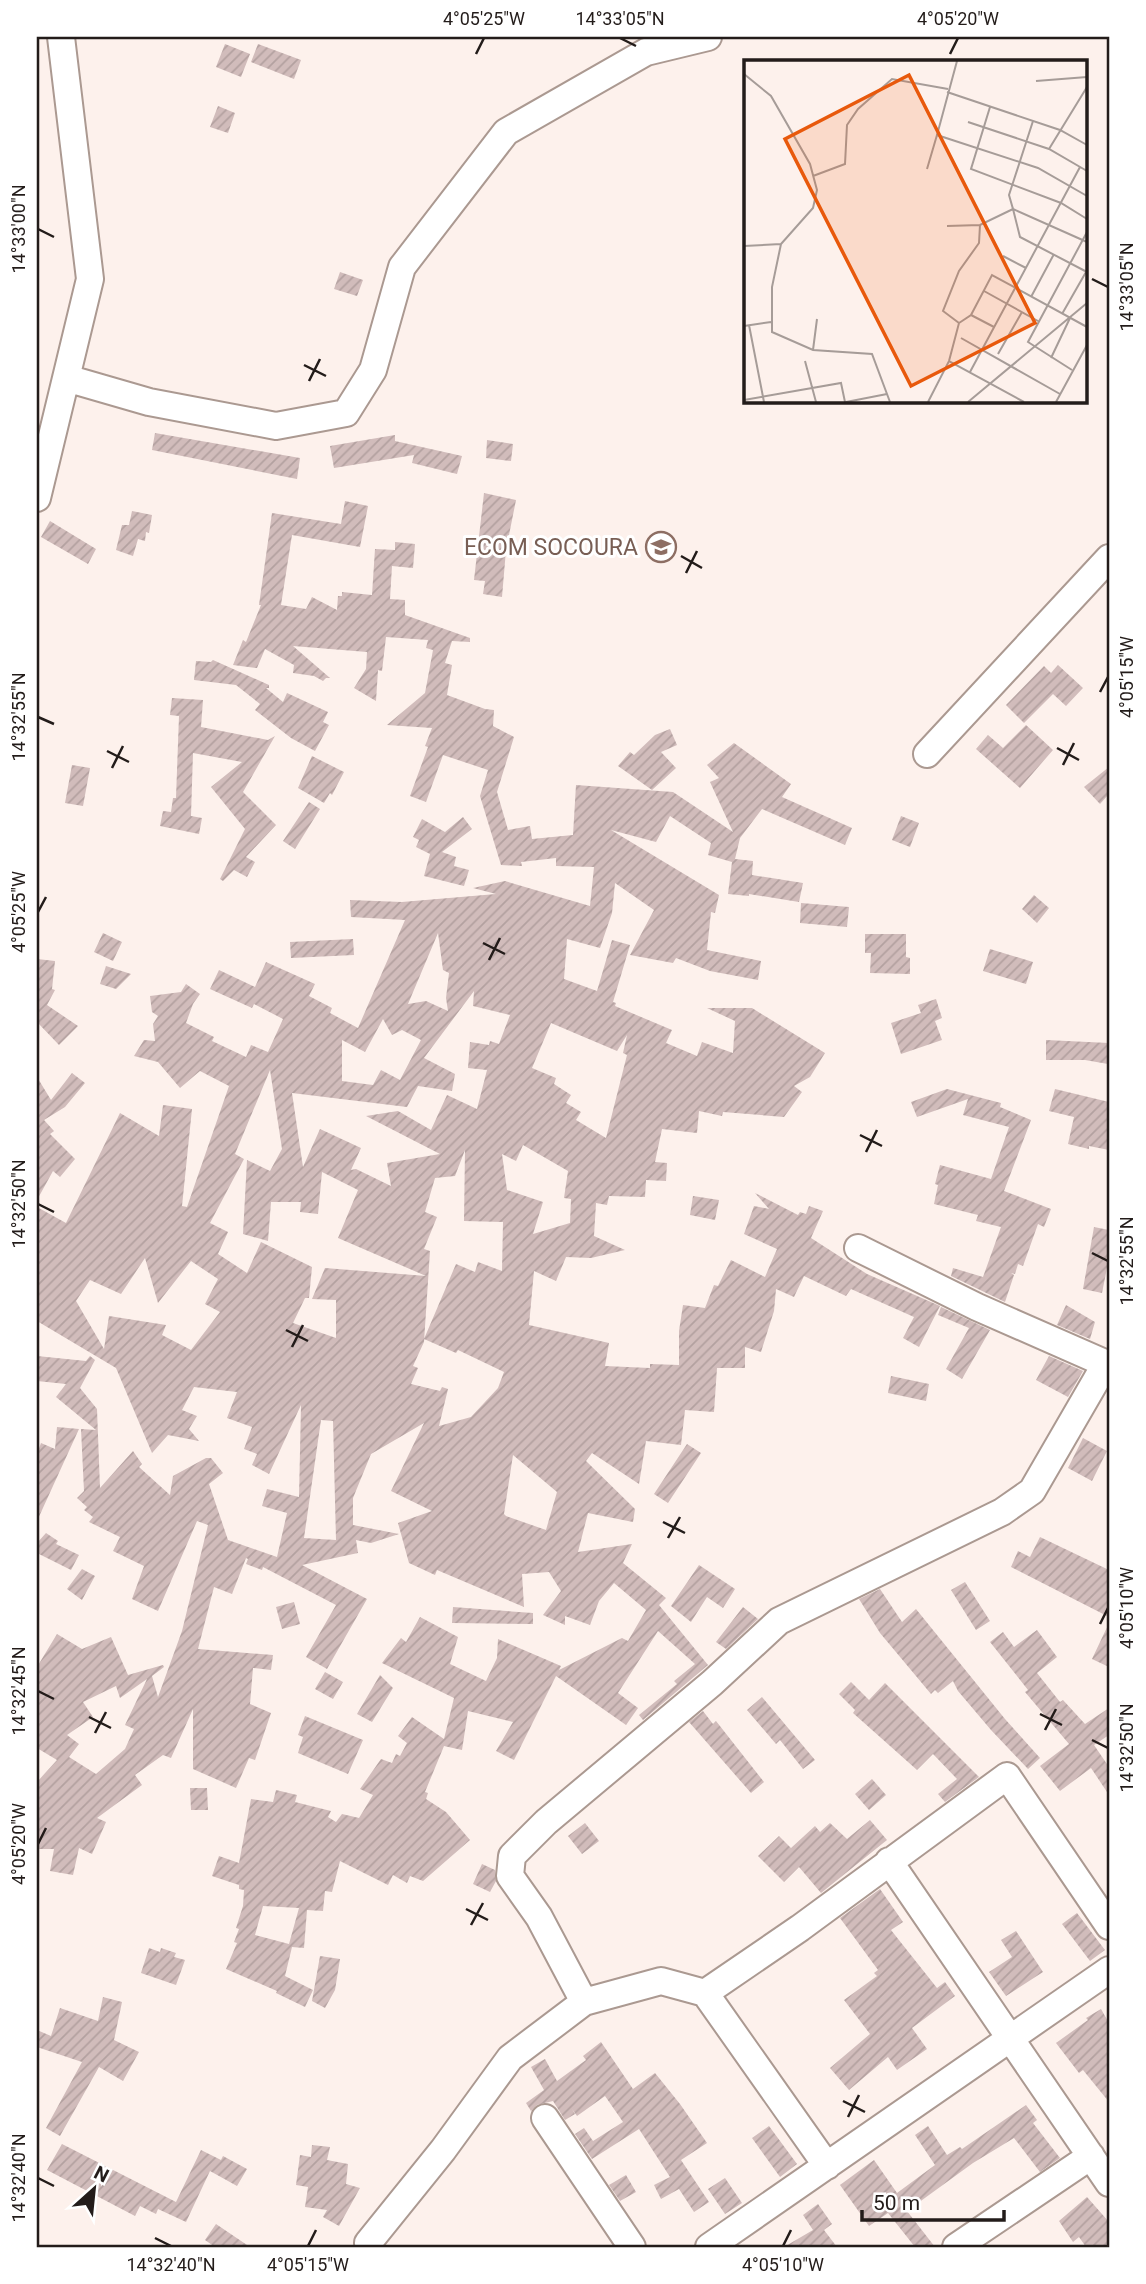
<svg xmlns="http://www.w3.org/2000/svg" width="1146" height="2284" viewBox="0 0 1146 2284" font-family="Roboto,sans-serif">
	<defs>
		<pattern id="building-hatch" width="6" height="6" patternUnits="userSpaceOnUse" patternTransform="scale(1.75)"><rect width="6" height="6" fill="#d1bcbb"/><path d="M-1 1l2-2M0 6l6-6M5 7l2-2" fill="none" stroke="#b3a1a0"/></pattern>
	</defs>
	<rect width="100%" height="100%" fill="#fdf1ec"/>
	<!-- building -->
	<path fill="url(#building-hatch)" fill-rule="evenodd" d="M225,44L250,54L241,77L216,67Z
		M258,44L301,60L294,79L251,62Z
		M218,106L235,113L228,133L210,127Z
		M340,272L363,280L357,296L334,289Z
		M155,433L300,458L297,479L152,450Z
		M395,435V441L462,456L457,474L412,463L414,455L334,468L330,446Z
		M487,440L513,444L511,461L486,458Z
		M484,493L516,500L506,550L502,597L483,594L485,581L474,580Z
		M345,501L368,506L360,547L292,535L281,605L306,609L312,597L337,610L338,596H342V592L372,595L375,549L395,550V542L415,544L413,568L392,566L390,599L405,600V615L470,638V642L452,641L445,663L452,665L447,695L485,709L494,710L493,726L514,737L497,792L508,830L530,826L532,839L573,835L576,785L673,792L733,832L710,782L719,778L707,765L734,743L791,784L782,797L852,828L845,845L762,809L740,838L735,859L753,861L752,875L803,883L799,902L749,894V896L728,894L732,862L708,855L711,843L670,816L656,842L611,830L719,895L715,913L711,912L707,950L761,961L758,980L710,971L676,958L673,963L630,955L654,910L615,883L612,913L600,948L567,939L564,979L597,991L612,940L630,945L613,1002L616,1003L615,1006L672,1030L666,1043L697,1056L702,1042L733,1053L735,1021L707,1008H752L825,1053L810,1077L794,1086L802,1092L784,1117L723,1112L722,1116L699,1111L697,1133L662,1129L655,1162L667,1163L666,1181L646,1180L645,1197L609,1196L607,1205L596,1203L594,1236L625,1250L591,1258L566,1257L556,1281L534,1271L529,1325L609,1343L605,1366L650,1368V1364L679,1365V1331L683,1305L705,1308L714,1285L718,1286L731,1260L765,1277L777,1249L744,1234L754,1206L769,1209L755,1193L798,1215L800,1212L806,1214L809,1206L823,1211L811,1238L867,1274L940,1306L919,1347L903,1338L914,1317L851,1289L846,1296L804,1276L794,1297L776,1289L774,1311L761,1352L745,1347V1368H717L714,1412L685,1410L681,1445L646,1441L639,1484L592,1453L586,1461L635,1509L633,1522L588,1513L578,1552L632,1544L623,1563L666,1598L659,1605L708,1665L643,1720L639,1715L677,1684L674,1681L695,1664L658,1631L618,1693L638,1708L626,1725L556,1676L514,1760L496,1751L513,1722L468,1711L462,1750L444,1746L425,1792L428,1793L426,1799L446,1812L470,1840L423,1881L410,1876L407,1883L393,1875L388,1885L340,1861L332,1892L325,1891L323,1911L307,1910L304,1948L292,1947L285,1976L313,1990L305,2007L276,1993L277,1991L226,1969L237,1943L234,1942L239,1929L236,1928L243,1906L244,1890L239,1889V1885L212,1876L219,1856L239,1863L251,1799L273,1802L276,1790L297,1795L295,1802L331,1811L328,1817L336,1822L342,1814L359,1818L373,1795L360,1789L381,1759L392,1763L396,1754L400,1756L407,1743L398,1736L412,1717L444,1739L454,1698L382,1663L401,1638L406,1642L420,1617L458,1637L450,1664L486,1681L497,1658L498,1639L561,1666L559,1670L622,1638L628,1641L646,1610L614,1583L599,1601L590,1625L565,1616V1625L543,1615L561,1591L549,1572L522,1574L524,1607L437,1570L435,1575L409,1563L398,1523L432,1511L391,1491L424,1423L371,1454L353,1498V1525L399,1534L371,1543L356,1540L358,1553L302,1565L367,1599L327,1669L306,1657L336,1605L263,1567L262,1570L246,1564L248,1559L246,1558L232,1594L214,1587L198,1649L273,1655L271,1670L253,1668L250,1704L271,1713L255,1760L249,1758L236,1788L193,1769V1709L171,1758L163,1755L135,1775L142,1785L97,1818L106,1822L92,1854L79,1848L73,1875L50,1871L54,1849H37V1782L57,1760L37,1748V1667L57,1634L82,1649L111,1637L128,1675L163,1665L164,1667L152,1676L158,1697L182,1631L208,1525L197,1521L158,1611L132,1599L144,1566L113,1551L120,1537L89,1522L93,1517L84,1510L87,1507L77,1498L84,1491L81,1429L96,1430L56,1397L66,1384L37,1381V1356L86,1361L90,1356L95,1360L80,1388L97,1409L100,1488L133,1451L142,1464L139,1467L170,1495L173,1476L206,1458H211L223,1473L209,1484L228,1540L277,1557L287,1513L262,1506L267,1489L299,1497L301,1405L269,1474L252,1465L257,1454L244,1449L252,1427L227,1418L237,1392L194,1387L182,1410L197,1416L189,1429L199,1441L168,1435L152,1453L116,1368L37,1321V1207L66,1223L120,1113L159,1136L163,1105L192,1109L182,1206L187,1207L229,1086L200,1071L180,1088L158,1062L134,1056L144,1040L155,1041L153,1024L158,1016L152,1012L150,996L181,992L186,984L200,994L193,1004L186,1023L214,1037L212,1041L246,1057L251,1045L268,1052L283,1019L254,1004L252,1008L210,989L219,970L255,987L266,962L315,984L309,996L332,1008L330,1013L358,1028L405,920L351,917L350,900L402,902L496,894L473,888L505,881L590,906L594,867L556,866V858L521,862L522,866L501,865L480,796L488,770L443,755L426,802L410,796L428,747L425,746L432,728L387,725L425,693L433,650L426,648L428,640L386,637L382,671L378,670L376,701L354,688L366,669L367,652L293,646L330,678H326L323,681L314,676L293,673L294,665L265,649L257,668L233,665L243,640L246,642L261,605H259L272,513L341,524ZM438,933L443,970L449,973L446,998L448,1011L426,1001L408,1004ZM474,991L473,1006L510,1015L499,1044L490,1041L489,1045L470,1042L468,1068L487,1070L477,1109L447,1095L431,1130L398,1111L366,1116L440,1154L387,1163L391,1186L356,1169L351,1170L361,1148L320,1129L303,1167L292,1093L407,1107L418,1086L452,1091L455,1074L424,1058ZM383,1019L392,1035L402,1030L421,1040L400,1080L381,1070L373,1085L342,1081V1040L365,1052ZM551,1023L617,1051L627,1035L623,1053L627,1055L606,1138L576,1120L581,1112L566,1103L571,1095L554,1084L556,1078L532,1068ZM270,1070L282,1149L270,1171L247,1160L243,1234L268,1241L271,1202H301L300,1212L318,1214L322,1172L358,1190L338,1238L426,1276L325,1268L312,1299L336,1300V1338L293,1323L305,1298H309L312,1267L261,1242L247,1273L218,1254L228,1232L210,1223L244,1159L235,1154ZM523,1145L568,1171L564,1198L571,1199L570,1223L533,1234L543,1202L507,1190L502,1154L516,1161ZM465,1150L464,1221L503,1222L502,1271L478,1262L475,1272L456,1264L424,1339L456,1353L458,1350L504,1372L498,1388L471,1417L439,1426L448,1389L442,1387L440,1391L411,1384L418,1368L413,1366L424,1342L430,1251L424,1249L437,1217L425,1212L435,1178L455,1176ZM145,1258L158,1303L191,1261L218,1279L205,1304L220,1312L191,1350L162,1335L166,1325L109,1316L104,1349L76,1301L90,1280L121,1294ZM321,1420L333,1421L336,1540L304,1538ZM513,1455L557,1492L546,1530L506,1516L504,1514ZM147,1679L125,1725L134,1729L125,1749L96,1774L69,1757L79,1744L67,1735L93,1717L83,1702L116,1686L120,1698ZM263,1906L299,1908L289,1944L255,1935Z
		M132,511L152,515L149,533L146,532L145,541L138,539L133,556L116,550L122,525H129Z
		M50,521L96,549L88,564L41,537Z
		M213,660L269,685V688H266L283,702L287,693L328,712L323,722L329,725L315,751L291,738L255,710L260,704L236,685L194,680L196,661L211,662Z
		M1058,665L1083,688L1066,706L1053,694L1024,723L1006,705L1044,666L1051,673Z
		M172,698L203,700L201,727L268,740L275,736L243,792L276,825L246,857L255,862L247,877L234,870L223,881L220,879L245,829L211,787L242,762L193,753L191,816L202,818L199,834L160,826L163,811L171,812L173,798H176L179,716L170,715Z
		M1026,725L1053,750L1020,788L976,749L988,735L1003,748Z
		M670,729L677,745L661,752L676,768L652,790L618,766L630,752L634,755L655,735Z
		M312,756L344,772L332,795L330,793L324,803L298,788Z
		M72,765L90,768L83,806L65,803Z
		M1109,767V794L1100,804L1084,787Z
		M309,802L320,809L295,849L283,841Z
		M901,816L919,823L910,847L892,840Z
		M463,817L472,829L442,852L456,857L454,866L469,870L464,886L424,876L430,854L416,847L419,840L413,837L422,819L445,832Z
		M1034,895L1049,908L1037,923L1022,909Z
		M801,903L849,907L847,927L800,923Z
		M103,933L122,942L113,961L94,952Z
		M865,934H906V957L910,958V974L870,973L871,953H865Z
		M353,939L354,955L291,958L290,942Z
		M990,949L1033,962L1026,984L983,971Z
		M37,959L55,961L52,989L55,990L47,1005L78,1026L59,1045L38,1023L37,1026Z
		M106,966L131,974L116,989L100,984Z
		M936,999L942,1018L935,1021L942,1040L901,1054L891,1023L921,1013L918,1005Z
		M1046,1040L1109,1043L1108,1064L1085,1060H1046Z
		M72,1073L85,1083L65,1107L44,1120L54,1131L50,1134L75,1159L60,1177L53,1171L37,1200V1077L51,1100Z
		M947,1089L1001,1103L1000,1107L1031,1120L1004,1191L1051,1209L1044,1227L1038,1224L1023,1266L1018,1264L1015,1274L1011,1273L1014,1275L1005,1302L951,1276L953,1268L983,1277L1001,1227L976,1221L978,1215L934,1204L938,1185L935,1184L940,1165L991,1179L1009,1127L963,1115L968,1099L917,1117L911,1102Z
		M1055,1089L1109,1102V1150L1089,1146V1149L1068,1144L1074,1117L1049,1111Z
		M693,1196L719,1200L715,1220L690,1215Z
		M1094,1227L1109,1230V1258L1102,1293L1083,1289Z
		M1066,1305L1095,1322L1090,1339L1057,1325Z
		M941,1307L990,1330L962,1379L946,1369L969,1328L938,1315Z
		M1049,1356L1083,1371L1068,1397L1036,1380Z
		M891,1376L929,1384L926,1401L888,1393Z
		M57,1427L79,1429L37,1521V1454L41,1443L55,1449Z
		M1083,1438L1107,1451L1092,1481L1068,1468Z
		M687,1444L701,1453L668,1503L654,1494Z
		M46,1533L58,1541L56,1544L79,1555L71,1570L37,1553V1543Z
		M1040,1537L1109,1570V1617L1011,1567L1018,1551L1030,1557Z
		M699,1565L735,1589L723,1608L707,1597L691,1622L671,1606Z
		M82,1569L95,1576L82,1600L67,1589Z
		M965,1582L990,1621L976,1630L951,1590Z
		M880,1589L902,1622L916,1609L1005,1719L1040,1758L1028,1769L991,1730L958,1691L953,1681L938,1693L935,1690L931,1694L880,1633L859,1599Z
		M294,1602L300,1624L282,1629L276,1607Z
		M453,1607L533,1613V1624L452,1623Z
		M743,1607L758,1619L726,1649L716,1642Z
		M1109,1623V1667L1092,1659Z
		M1037,1630L1057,1657L1037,1673L1060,1702L1063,1700L1085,1724L1109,1708V1735L1094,1745L1109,1767V1795L1091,1768L1060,1791L1040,1766L1069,1744L1025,1692L1028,1690L990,1642L1003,1632L1014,1647Z
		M325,1672L343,1682L333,1699L315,1689Z
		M380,1675L393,1688L372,1722L357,1714Z
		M851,1682L869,1700L885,1683L979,1777L945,1802L938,1794L957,1779L933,1754L917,1770L853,1713L855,1710L839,1694Z
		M762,1697L815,1760L803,1769L780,1740L776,1744L747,1710Z
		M703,1711L713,1724L716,1721L764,1782L751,1793L689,1722Z
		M305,1716L363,1740L348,1774L298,1753L303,1737L298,1735Z
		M872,1779L886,1795L869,1810L855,1794Z
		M190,1788H207L208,1810H191Z
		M870,1820L887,1840L821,1893L799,1867L784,1882L758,1856L779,1836L791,1848L815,1826L820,1832L830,1823L847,1839Z
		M585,1823L599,1841L582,1854L568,1836Z
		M482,1864L495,1870L496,1881L490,1892L473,1884Z
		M880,1889L903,1922L891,1930L937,1988L945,1982L955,1996L912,2028L927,2049L897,2070L888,2057L849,2090L830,2068L870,2034L844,2000L877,1976L874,1973L878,1970L840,1918Z
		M1077,1913L1105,1950L1090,1961L1062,1924Z
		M1016,1931L1043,1972L1006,1996L989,1972L1012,1957L1001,1940Z
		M149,1948L160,1952L161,1948L176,1953L174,1957L185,1960L176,1985L141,1973Z
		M320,1956L340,1959L335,1990L325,2008L312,2001Z
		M103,1997L122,2002L114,2040L139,2052L123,2081L99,2067L60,2136L46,2128L82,2062L37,2047V2030L51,2036L60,2008L98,2021Z
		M1101,2009L1109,2023V2102L1083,2070L1079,2073L1056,2043L1088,2020L1086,2018Z
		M601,2042L633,2089L655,2073L680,2104L707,2143L681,2160L709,2202L694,2212L679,2189L661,2199L654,2185L670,2177L639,2129L592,2159L575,2134L584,2128L593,2141L623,2122L605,2096L577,2116L572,2109L575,2114L565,2120L553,2101L537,2105L531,2111L526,2103L544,2090L531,2067L545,2059L557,2081L586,2060L583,2056Z
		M1026,2105L1037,2120L1033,2123L1060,2158L1040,2172L1014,2138L973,2163L907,2211L935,2247H915L888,2213L869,2226L840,2185L874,2160L897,2193L935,2165L915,2135L928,2126L947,2155L960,2147L962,2149Z
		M769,2126L797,2164L780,2177L752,2138Z
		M62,2144L176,2202L201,2150L221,2160L223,2156L247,2169L237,2186L210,2171L186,2222L158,2209L156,2214L140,2206L135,2216L47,2170Z
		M312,2145L330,2147L327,2160L348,2164L346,2184L360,2188L339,2226L323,2217L327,2210L305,2207L308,2187L296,2185L300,2155L311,2157Z
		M626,2175L636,2192L620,2201L609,2185Z
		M725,2178L742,2203L725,2214L708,2189Z
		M1087,2197L1109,2222V2247H1086L1079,2237L1073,2242L1059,2221Z
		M818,2204L832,2224L824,2230L837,2247H784L813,2230L803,2215Z
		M216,2224L250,2247H215L205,2240Z"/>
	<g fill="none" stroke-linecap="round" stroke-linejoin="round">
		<!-- minor casing -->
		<g stroke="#ab9991" stroke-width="30">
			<path id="minor" d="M66,378L149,402L276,426L346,413L373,370L402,267L506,132L646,52L708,37
				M37,498L90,279L61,37
				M927,754L1109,558
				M858,1248L977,1307L1109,1365
				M889,1861L1109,2183
				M705,1993L827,2166
				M584,2002L539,1917L510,1876L512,1856L546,1822L712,1683L779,1621L1002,1512L1032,1491L1105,1365
				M545,2118L632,2247
				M368,2243L443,2150L510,2058L584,2002L661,1981L705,1993L800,1928L1007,1776L1109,1926
				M709,2247L1109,1970
				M956,2247L1091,2156"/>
		</g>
		<!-- minor -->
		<use href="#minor" stroke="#fff" stroke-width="26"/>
	</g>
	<!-- ticks -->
	<path fill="none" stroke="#231c1a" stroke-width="2.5" d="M620,38L636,46M476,54L484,38M950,54L958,38M38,229L54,237M1092,279L1108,287M304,365L326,376M309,381L320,359M681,556L702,568M686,573L697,551M1100,692L1108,677M38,717L54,724M1057,748L1079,760M107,751L129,762M1063,765L1074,743M112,768L123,746M38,912L46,897M483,943L505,954M489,960L500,938M860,1135L882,1146M866,1152L877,1130M38,1204L54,1212M1092,1253L1108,1261M286,1330L308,1341M292,1347L303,1325M663,1522L685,1533M668,1538L680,1517M1100,1624L1108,1608M38,1691L54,1699M1040,1714L1062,1725M89,1717L111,1728M1045,1730L1056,1709M95,1733L106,1712M1092,1740L1108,1748M38,1844L46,1828M466,1909L488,1920M471,1925L483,1903M843,2101L865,2112M848,2117L859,2095M38,2178L54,2186M155,2238L171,2246M308,2246L316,2230M783,2246L791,2230"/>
	<!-- icons -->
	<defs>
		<g id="school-ring" transform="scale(1.575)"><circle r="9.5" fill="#fff" stroke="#8d6e63" stroke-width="1.5"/><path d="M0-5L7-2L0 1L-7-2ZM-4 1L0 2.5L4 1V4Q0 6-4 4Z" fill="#8d6e63"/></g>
	</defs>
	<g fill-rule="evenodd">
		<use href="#school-ring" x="661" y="547"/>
	</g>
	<g text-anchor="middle" stroke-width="6" stroke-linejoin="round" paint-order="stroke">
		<!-- education labels -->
		<g font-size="23" fill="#785e54" stroke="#fff" text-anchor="end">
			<text x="638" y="555">ECOM SOCOURA</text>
		</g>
	</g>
	<!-- overview -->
	<g transform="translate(744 60)">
		<rect width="343" height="343" fill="#fdf1ec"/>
		<path fill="none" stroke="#a69c98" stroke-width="2" d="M213,1L193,75L294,108L343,136M0,14L27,36L66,104L73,130L69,148L37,184L28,227V272L69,290L128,294L146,342M292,21L343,17M203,32L316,70L343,85M246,47L227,109L317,143L343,159M289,61L265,135L269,149L343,182M224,62L305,89L343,111M305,89L343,27M183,109L193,75M69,116L101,104L103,65L114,49L148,19L204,29M203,166L236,165L269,149L276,177L343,212M0,186L37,184M259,196L282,208M240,231L294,261M287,237L310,194M318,254L342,212M227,255L250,267M215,263L199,251L215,211L235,183L236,165M5,265L20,342M0,266L27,262M217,278L316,334M69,290L73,259M254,294L278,252M307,298L326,258M61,301L72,342M205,301L215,263L227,255L248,215L343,267M328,310L284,282L343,172M226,312L336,107M0,340L97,323L101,342M102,342L143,334M184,342L205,301L280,342M224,342L343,243M312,342L343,285"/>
		<path fill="#e8590c" fill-opacity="0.15" stroke="#e8590c" stroke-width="3.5" d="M165,15L291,263L167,326L41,79Z"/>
		<rect width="343" height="343" fill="none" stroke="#231c1a" stroke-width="3.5"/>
	</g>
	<!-- border -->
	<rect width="1146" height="2284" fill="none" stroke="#ffffff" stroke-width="77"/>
	<!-- north arrow -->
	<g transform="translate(94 2189) rotate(27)" stroke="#ffffff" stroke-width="5" paint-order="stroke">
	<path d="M0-5L12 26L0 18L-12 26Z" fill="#231c1a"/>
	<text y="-10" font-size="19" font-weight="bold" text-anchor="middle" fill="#231c1a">N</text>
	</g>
	<!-- scale -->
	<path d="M862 2210v10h142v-10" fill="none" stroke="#231c1a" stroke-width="3.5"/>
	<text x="873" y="2210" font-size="21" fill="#231c1a" stroke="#ffffff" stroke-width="5" paint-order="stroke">50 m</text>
	<rect x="38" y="38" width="1070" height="2208" fill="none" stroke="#231c1a" stroke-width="2.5"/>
	<g font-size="18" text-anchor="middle" fill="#231c1a">
		<text x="484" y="25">4°05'25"W</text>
		<text x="620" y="25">14°33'05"N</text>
		<text x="958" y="25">4°05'20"W</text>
		<text transform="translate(19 229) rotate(-90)" y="6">14°33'00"N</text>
		<text transform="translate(1127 287) rotate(-90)" y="6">14°33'05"N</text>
		<text transform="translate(1127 677) rotate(-90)" y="6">4°05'15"W</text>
		<text transform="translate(19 717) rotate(-90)" y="6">14°32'55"N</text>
		<text transform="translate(19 912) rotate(-90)" y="6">4°05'25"W</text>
		<text transform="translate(19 1204) rotate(-90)" y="6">14°32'50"N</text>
		<text transform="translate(1127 1261) rotate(-90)" y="6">14°32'55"N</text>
		<text transform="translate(1127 1608) rotate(-90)" y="6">4°05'10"W</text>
		<text transform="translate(19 1691) rotate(-90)" y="6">14°32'45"N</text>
		<text transform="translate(1127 1748) rotate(-90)" y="6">14°32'50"N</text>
		<text transform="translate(19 1844) rotate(-90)" y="6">4°05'20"W</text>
		<text transform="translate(19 2178) rotate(-90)" y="6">14°32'40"N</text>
		<text x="171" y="2271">14°32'40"N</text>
		<text x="308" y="2271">4°05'15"W</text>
		<text x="783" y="2271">4°05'10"W</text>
	</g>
</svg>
